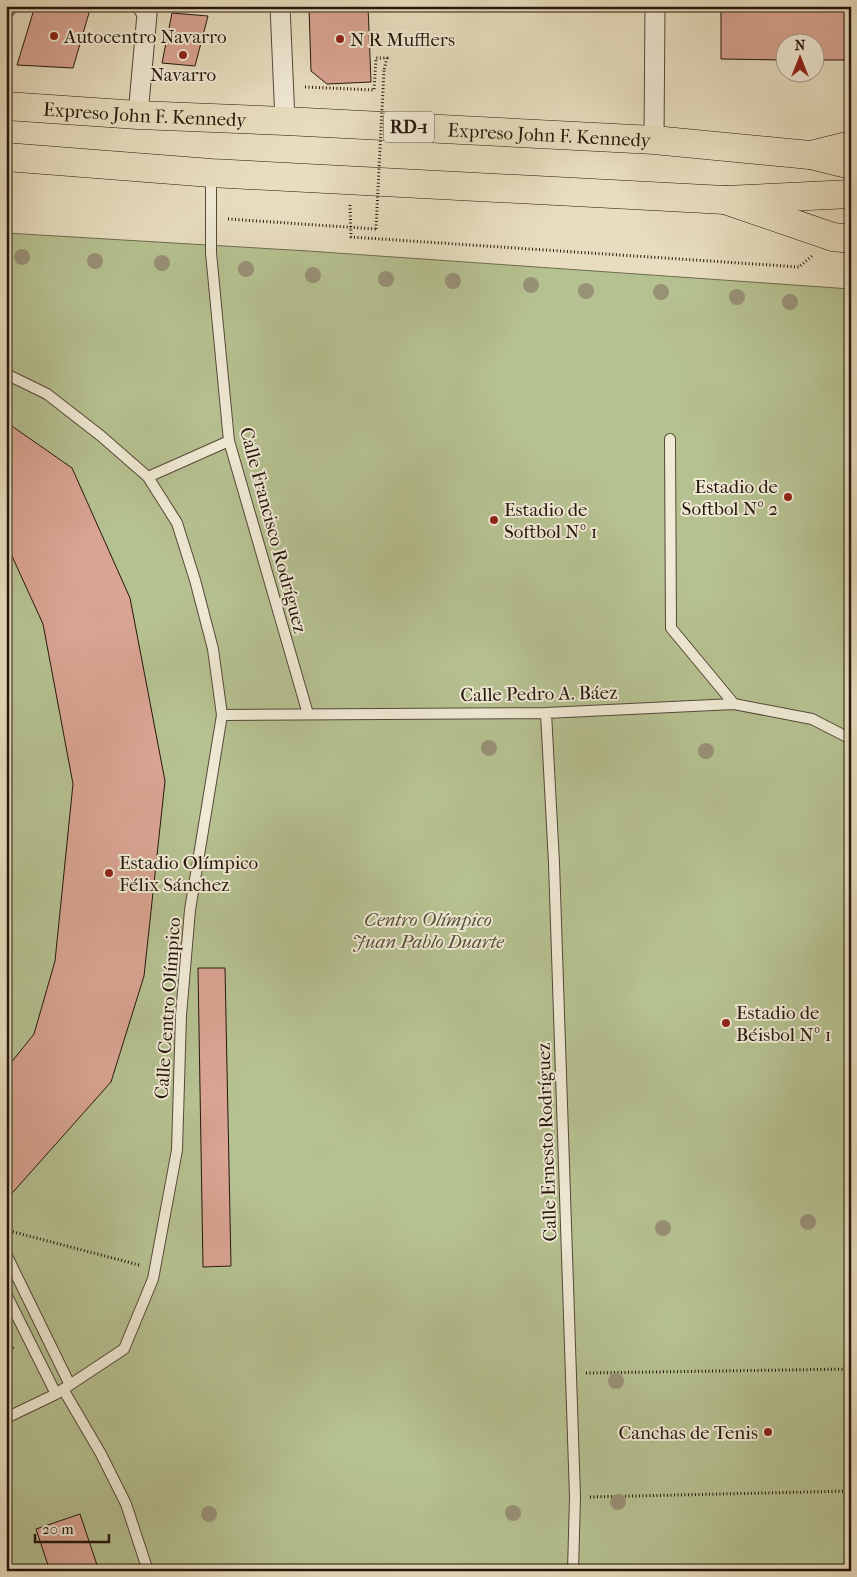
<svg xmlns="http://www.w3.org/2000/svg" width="857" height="1577" viewBox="0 0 857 1577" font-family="'IM FELL French Canon',serif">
	<rect width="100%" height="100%" fill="#e8debf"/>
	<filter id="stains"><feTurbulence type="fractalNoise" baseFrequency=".004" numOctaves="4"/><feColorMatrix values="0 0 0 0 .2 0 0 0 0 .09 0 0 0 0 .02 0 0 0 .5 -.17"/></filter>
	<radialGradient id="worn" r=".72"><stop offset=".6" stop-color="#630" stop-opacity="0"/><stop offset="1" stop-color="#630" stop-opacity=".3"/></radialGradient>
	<!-- green -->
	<path fill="#b6c191" stroke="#6d6c4e" d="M6,233L308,251L851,289V1571H6Z"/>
	<!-- building -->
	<path fill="#d9a492" stroke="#24160b" d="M35,6H91L73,68L17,65Z
		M368,6L371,82L327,84L311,71L309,7Z
		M721,6H851V60H814V42H784V60L721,59Z
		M172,13L208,16L195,66L162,63Z
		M6,422L72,468L130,598L165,781L144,976L111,1082L6,1200V1069L34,1034L55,961L73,784L43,624L6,543Z
		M198,968H225L231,1266L203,1267Z
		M80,1514L99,1571H50L36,1529Z"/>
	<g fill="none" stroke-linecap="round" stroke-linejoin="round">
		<!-- lane casing -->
		<g stroke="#554838" stroke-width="12">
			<path id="lane" d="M211,174V253L229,441L308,714
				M6,374L47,394L101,436L148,477L177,523L195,580L213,649L222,715L190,910L181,1015L177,1150L153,1279L124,1349L56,1394L6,1418
				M670,439L671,628L734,704
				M148,477L229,441
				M546,713L554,863L575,1497L573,1571
				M222,715L546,713L734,704L812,719L851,739
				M6,1254L70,1385
				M6,1294L56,1394
				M63,1389L101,1454L126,1504L148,1571"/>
		</g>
		<!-- street casing -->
		<g stroke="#554838" stroke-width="21">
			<path id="street" d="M280,6L285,121
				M6,8L7,6
				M138,115L147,14L142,6
				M654,140L655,6"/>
		</g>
		<!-- primary casing -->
		<g stroke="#24160b" stroke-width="29">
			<path id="primary" d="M810,155L851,145
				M725,200L833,237L851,239"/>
		</g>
		<!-- highway casing -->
		<g stroke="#24160b" stroke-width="29">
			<g id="highway">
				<path id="s1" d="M6,106L138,115L285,121L654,140L810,155L851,165"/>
				<path d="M6,157L211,173L725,200L851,194"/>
			</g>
		</g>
		<!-- path -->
		<path stroke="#24160b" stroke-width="3" stroke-dasharray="1 2.5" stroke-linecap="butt" d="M305,87L374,90L376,58H387L384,70
			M350,205L351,237L799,267L812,256
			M228,219L376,229
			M6,1230L139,1265
			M6,1350L14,1347
			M586,1373L851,1369
			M590,1497L851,1491"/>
		<!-- lane -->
		<use href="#lane" stroke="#f0ead5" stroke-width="10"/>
		<!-- street -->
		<use href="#street" stroke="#f0ead5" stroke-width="19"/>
		<!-- primary -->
		<use href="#primary" stroke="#e8debf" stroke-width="28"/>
		<!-- highway -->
		<use href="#highway" stroke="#e8debf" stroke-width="28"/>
		<!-- path-bridge -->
		<path stroke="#24160b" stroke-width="3" stroke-dasharray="1 2.5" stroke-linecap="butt" d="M376,229L384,70"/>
	</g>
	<!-- trees -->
	<g fill="#989176">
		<circle cx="22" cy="257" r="8"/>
		<circle cx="95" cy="261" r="8"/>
		<circle cx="162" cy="263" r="8"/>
		<circle cx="246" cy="269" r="8"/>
		<circle cx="313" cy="275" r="8"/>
		<circle cx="386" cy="279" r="8"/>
		<circle cx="453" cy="281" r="8"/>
		<circle cx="531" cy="285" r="8"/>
		<circle cx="586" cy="291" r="8"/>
		<circle cx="661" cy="292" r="8"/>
		<circle cx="737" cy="297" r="8"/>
		<circle cx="790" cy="302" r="8"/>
		<circle cx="489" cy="748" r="8"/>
		<circle cx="706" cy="751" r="8"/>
		<circle cx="808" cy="1222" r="8"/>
		<circle cx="663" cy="1228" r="8"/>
		<circle cx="616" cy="1381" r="8"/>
		<circle cx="618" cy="1502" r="8"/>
		<circle cx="513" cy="1513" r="8"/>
		<circle cx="209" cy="1514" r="8"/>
	</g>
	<!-- markers -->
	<g fill="#8f2418" stroke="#f0ead5" stroke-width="2">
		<circle cx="54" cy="36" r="5"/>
		<circle cx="340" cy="39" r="5"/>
		<circle cx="183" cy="55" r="5"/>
		<circle cx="788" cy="497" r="5"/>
		<circle cx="494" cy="520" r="5"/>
		<circle cx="109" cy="873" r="5"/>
		<circle cx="726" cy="1023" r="5"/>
		<circle cx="768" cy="1432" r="5"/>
	</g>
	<g text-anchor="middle" stroke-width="4" stroke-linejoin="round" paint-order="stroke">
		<!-- shield labels -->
		<rect fill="#f0ead5" stroke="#615648" stroke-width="1" x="384" y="111.5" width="50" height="31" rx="4"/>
		<g font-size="18" font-weight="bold" fill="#24160b">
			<text x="409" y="133">RD-1</text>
		</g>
		<!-- poi labels -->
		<g font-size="19" fill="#24160b" stroke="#f0ead5" text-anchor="start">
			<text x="64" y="43">Autocentro Navarro</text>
			<text x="350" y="46">N R Mufflers</text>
			<text x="183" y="81" text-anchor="middle">Navarro</text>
			<text x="778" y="493" text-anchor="end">Estadio de<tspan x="778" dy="22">Softbol Nº 2</tspan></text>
			<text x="504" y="516">Estadio de<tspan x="504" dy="22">Softbol Nº 1</tspan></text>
			<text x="119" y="869">Estadio Olímpico<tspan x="119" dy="22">Félix Sánchez</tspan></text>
			<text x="736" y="1019">Estadio de<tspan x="736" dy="22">Béisbol Nº 1</tspan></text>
			<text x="758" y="1439" text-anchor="end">Canchas de Tenis</text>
		</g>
		<!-- street labels -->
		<g font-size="19" fill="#24160b" stroke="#f0ead5">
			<text dy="7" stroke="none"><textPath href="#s1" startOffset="139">Expreso John F. Kennedy</textPath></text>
			<text dy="7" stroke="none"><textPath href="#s1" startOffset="544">Expreso John F. Kennedy</textPath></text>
			<text transform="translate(274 530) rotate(75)" y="7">Calle Francisco Rodríguez</text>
			<text transform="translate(539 693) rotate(-1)" y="7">Calle Pedro A. Báez</text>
			<text transform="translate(167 1008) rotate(-86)" y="7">Calle Centro Olímpico</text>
			<text transform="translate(546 1142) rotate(-92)" y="7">Calle Ernesto Rodríguez</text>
		</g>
		<!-- park labels -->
		<g font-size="19" font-style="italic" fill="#57523a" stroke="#f0ead5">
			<text x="428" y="926">Centro Olímpico<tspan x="428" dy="22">Juan Pablo Duarte</tspan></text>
		</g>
	</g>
	<!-- margin -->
	<rect width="857" height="1577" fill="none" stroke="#e8debf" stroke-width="25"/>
	<rect x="8" y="8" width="842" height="1562" fill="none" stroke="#24160b" stroke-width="2.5"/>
	<rect x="12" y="12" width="832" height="1552" fill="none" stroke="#24160b"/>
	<!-- north arrow -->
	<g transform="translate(800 58)"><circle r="24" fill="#f0ead5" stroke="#9e9584"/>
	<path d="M0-4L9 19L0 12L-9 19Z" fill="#8f2418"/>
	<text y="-8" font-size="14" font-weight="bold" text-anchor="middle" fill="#24160b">N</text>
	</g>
	<!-- scale -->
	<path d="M35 1534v8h74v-8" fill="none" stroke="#24160b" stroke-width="2.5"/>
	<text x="42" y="1534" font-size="15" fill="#24160b" stroke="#f0ead5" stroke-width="4" paint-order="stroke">20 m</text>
	<rect width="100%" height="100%" filter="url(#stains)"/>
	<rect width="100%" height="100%" fill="url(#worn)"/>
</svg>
